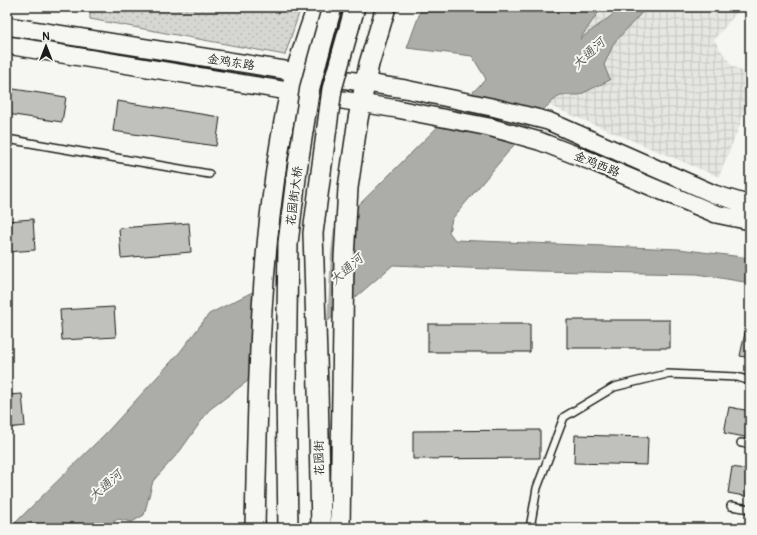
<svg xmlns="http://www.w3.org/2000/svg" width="757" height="535" viewBox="0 0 757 535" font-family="Pangolin,'LXGW WenKai TC',sans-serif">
	<defs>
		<pattern id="industrial-grid" width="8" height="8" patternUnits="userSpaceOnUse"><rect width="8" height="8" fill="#e6e6e2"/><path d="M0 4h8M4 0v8" fill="none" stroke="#c5c5c1"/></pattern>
		<pattern id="green-dots" width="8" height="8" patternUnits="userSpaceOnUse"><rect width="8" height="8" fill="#d6d6d2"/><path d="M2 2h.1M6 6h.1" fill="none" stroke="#b7b7b4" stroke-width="1.8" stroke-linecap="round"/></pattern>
	</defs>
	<rect width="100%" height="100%" fill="#f6f6f2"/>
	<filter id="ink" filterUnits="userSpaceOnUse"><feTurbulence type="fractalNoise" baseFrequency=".025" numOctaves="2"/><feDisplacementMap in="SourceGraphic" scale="8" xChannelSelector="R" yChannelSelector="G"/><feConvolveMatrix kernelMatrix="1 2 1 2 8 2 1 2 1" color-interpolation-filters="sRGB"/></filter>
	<g filter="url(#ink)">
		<!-- industrial -->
		<path fill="url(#industrial-grid)" d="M459,7H738L740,9L714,40L732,66L750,75V99L719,177L486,79Z"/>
		<!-- green -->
		<path fill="url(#green-dots)" stroke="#797977" d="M90,7H301L285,55L90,19Z"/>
		<!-- water -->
		<path fill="#acaca9" stroke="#727271" d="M422,7H602L580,39L623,7H647L614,43L604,65L610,80L579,95H560L544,109L452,219L449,232L455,240L679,249L750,258V283L697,274L538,271L393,265L328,321L209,410L180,451L153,481L144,515L132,522L118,519L104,528H10L106,433L180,352L209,314L290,273L486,79L472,56L407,48Z"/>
		<!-- pier -->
		<path fill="#f6f6f2" d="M334,227L331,253L327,324L258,376L263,284L289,271Z"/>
		<!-- building -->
		<path fill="#c0c0bd" stroke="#1c1c1c" d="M7,88L66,97L62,122L7,114Z
			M117,101L220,117L216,146L113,131Z
			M33,219L35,250L7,252V221Z
			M189,223L191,252L121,258L119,228Z
			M114,307L116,337L62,340L60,310Z
			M567,320H670V348H567Z
			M428,324H530V352H428Z
			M746,328L750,329V358L740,356Z
			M22,394L25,426L7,428V395Z
			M729,407L750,411V438L724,433Z
			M540,430V458L413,459V431Z
			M575,435L648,437L647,465L574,463Z
			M732,467L750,470V497L728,493Z"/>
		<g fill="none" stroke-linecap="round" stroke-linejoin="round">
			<!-- service casing -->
			<g stroke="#1c1c1c" stroke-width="10">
				<path id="service" d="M7,139L209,174
					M741,443L750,444
					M731,506L750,509
					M530,528L537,488L564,417L614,387L667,374L737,377L750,381"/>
			</g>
			<!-- tertiary casing -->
			<g stroke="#1c1c1c" stroke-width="20">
				<path id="tertiary" d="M7,26L405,89L496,108L548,121L714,194L750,205
					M7,45L397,109L489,127L539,141L593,162L716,214L750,221"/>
			</g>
			<!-- secondary casing -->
			<g stroke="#1c1c1c" stroke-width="22">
				<path id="secondary" d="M318,388L321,528
					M286,390L288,528
					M255,528C258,387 259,245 287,106C294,72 306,39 317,7
					M340,528L344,258L348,188L358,119L369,64L386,7"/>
			</g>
			<!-- service -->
			<use href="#service" stroke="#f6f6f2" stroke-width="7"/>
			<!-- tertiary -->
			<use href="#tertiary" stroke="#f6f6f2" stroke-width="17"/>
			<!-- secondary -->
			<use href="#secondary" stroke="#f6f6f2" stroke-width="19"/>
			<!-- secondary-bridge casing -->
			<g stroke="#1c1c1c" stroke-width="22" stroke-linecap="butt">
				<path id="secondary-bridge" d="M318,388L313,233L332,89L355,7
					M286,390L288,243L297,170L310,87L332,7"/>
			</g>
			<!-- secondary-bridge -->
			<use href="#secondary-bridge" stroke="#f6f6f2" stroke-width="19"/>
		</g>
	</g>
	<g text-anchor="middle" stroke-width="4" stroke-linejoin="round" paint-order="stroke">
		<!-- street labels -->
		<g font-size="12" fill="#1c1c1c" stroke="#f6f6f2">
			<text transform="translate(231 62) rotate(9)" y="4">金鸡东路</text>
			<text transform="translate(597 164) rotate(22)" y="4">金鸡西路</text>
			<text transform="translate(294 196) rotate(-83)" y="4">花园街大桥</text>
			<text transform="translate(319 458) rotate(-91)" y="4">花园街</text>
		</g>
		<!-- water labels -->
		<g font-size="13" font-style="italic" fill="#565654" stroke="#f6f6f2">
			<text transform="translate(588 53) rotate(-43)" y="5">大通河</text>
			<text transform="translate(346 269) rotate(-42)" y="5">大通河</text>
			<text transform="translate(105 485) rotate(-42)" y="5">大通河</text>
		</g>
	</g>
	<!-- margin -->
	<rect width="757" height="535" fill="none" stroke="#f6f6f2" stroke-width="24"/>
	<rect x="12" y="12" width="733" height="511" fill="none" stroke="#1c1c1c" stroke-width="1.5" filter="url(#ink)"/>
	<!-- north arrow -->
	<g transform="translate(46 46)" stroke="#f6f6f2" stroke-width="3" paint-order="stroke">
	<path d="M0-3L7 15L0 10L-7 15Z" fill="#1c1c1c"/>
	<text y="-6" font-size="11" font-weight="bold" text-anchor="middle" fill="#1c1c1c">N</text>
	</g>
</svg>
